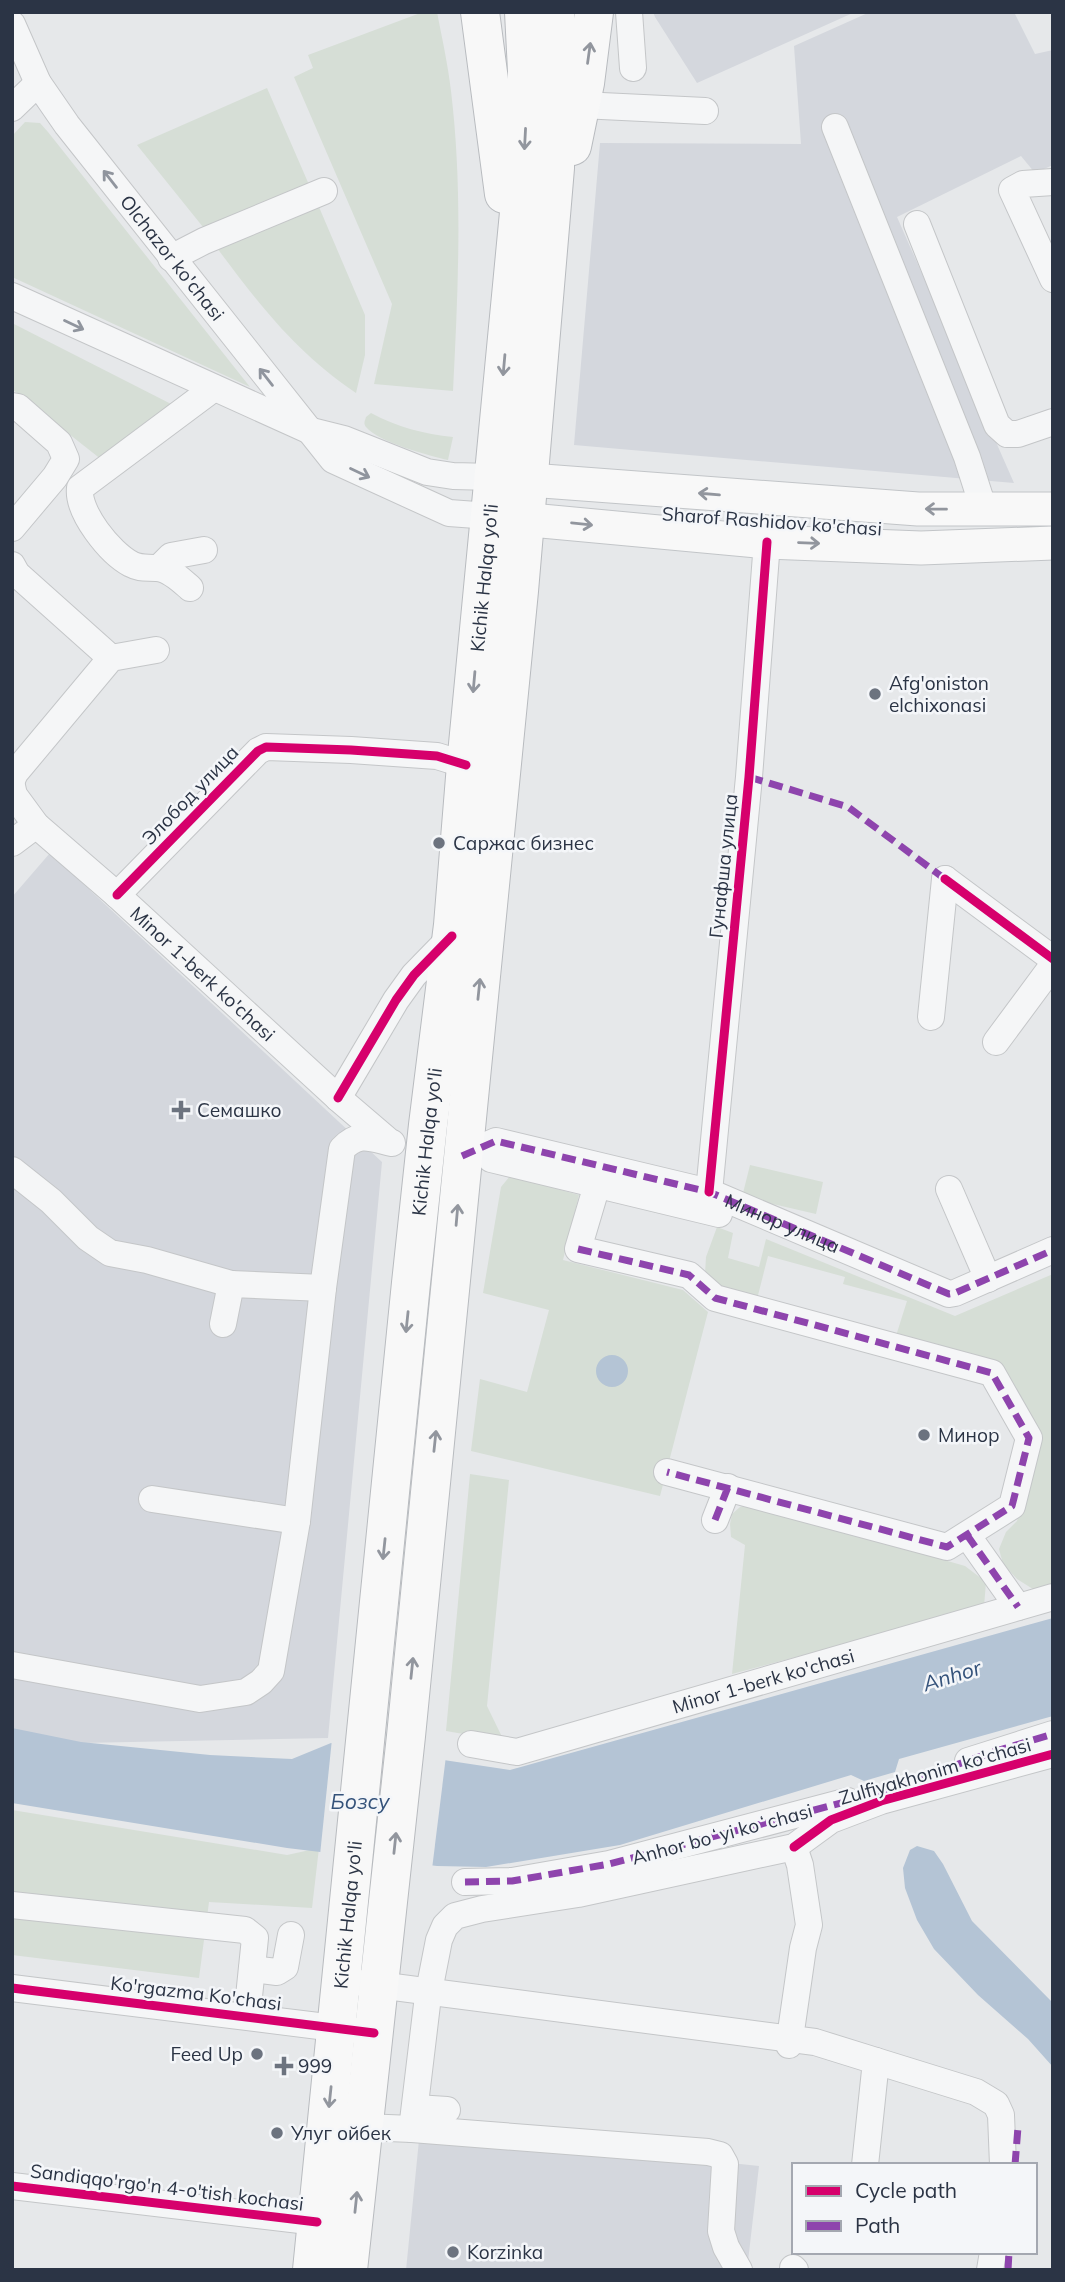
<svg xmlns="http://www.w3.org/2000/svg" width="1065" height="2282" viewBox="0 0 1065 2282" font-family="Mulish,sans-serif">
	<rect width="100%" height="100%" fill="#e6e8ea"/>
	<!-- built -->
	<path fill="#d4d7dd" d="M653,12H855L697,83L655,17Z
		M870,12H1014L1035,54L1053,50V165L1035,173L1021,156L897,217L1014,483L574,445L600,143L801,144L794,46Z
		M50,853L382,1162L328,1738L81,1743L12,1729V897Z
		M420,2130L759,2166L747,2270H406Z"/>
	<!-- green -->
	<path fill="#d6ded6" d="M423,12H437C442,38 448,65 451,91C463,191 458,291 453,391L374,384L392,304L294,77L313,68L308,55Z
		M267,88L310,187L207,232L137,145Z
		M25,122L40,123L48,132L250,387L12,277V136Z
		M316,200L365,315V355L356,393C294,351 258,303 214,244Z
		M12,323L177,407L102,460L12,389Z
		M371,413C397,427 424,434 453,437L448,460C430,456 378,442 366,427C363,423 365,421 366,417Z
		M750,1165L823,1182L816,1214L742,1197Z
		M510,1176L579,1195L563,1260L683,1290L708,1312L660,1496L471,1451L480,1379L527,1392L549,1310L483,1293L501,1187Z
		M717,1227L733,1233L728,1258L759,1267L766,1239L955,1316L1053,1274V1586L1036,1591L1017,1579L1003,1564L999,1549L1006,1532L1017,1521L1040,1441L995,1366L895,1339L907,1301L843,1284L845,1277L768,1256L756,1303L721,1293L705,1274L706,1257Z
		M470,1474L509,1480L487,1706L504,1741L446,1731Z
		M749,1504L965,1566L986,1582L984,1607L732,1674L745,1545L731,1537L730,1524L732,1514L740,1507Z
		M12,1810L287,1855L319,1848L312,1908L209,1902L199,1978L12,1955Z"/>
	<!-- water -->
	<path fill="#b4c4d5" d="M596 1371a16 16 0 1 1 32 0a16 16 0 1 1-32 0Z
		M1053,1618V1716L899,1759L895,1772L864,1781L851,1775L620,1845L486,1867L437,1866L287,1848L12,1803V1728L81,1742L210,1755L292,1759L331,1743L510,1770Z
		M917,1846L934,1851L943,1864L972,1921L1053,2003V2067L1028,2039L978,1995L934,1949L917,1920L905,1888L903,1868L910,1850Z"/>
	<!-- pier -->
	<path fill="#e6e8ea" d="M332,1739L446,1756L432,1869L320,1855Z"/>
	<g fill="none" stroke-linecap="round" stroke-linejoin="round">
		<!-- minor casing -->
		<g stroke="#c4c6c8" stroke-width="28">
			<g id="minor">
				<path d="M629,12L633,68"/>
				<path id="s1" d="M12,24L38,83L67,125L333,460L449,513L490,516"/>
				<path d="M581,105L705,111"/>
				<path d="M12,108L38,83"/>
				<path d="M835,127L967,457L984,510"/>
				<path d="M1053,182L1023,184L1012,190L1053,279"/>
				<path d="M917,224L997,425L1007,434H1018L1053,422"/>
				<path d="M171,258L204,241L324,191"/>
				<path d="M12,296L308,430L344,439L427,472L453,476L493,477"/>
				<path d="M12,406L18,407L59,443L66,459L55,477L12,528"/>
				<path d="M12,565L17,574L111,658"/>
				<path d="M159,568L171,556L204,550"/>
				<path d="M190,588C181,580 170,569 157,568C147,567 140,569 131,564C110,553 77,512 80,488L214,388"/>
				<path d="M12,780L15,773L111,658L156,650"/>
				<path id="s2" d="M12,786L14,795L36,825L117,895L338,1098L386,1139"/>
				<path d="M12,843L36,825"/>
				<path d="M945,879L1053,959"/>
				<path d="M117,895L258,751L266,747L351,750L437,756L466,765"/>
				<path d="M931,1017L945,879"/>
				<path d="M996,1042L1053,965"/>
				<path d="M338,1098L396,1000L414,975L452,936"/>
				<path id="s3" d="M462,1156L496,1141L709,1192L949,1294L955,1293L1053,1250"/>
				<path d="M491,1159L719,1214"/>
				<path d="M12,1170L51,1201L88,1238L110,1253L147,1260L231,1284"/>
				<path d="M597,1185L578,1249L689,1275L715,1298L992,1373L1029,1438L1012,1506L947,1547L667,1472"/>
				<path d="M949,1189L988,1279"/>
				<path d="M709,1192L749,777L767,542"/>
				<path d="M223,1324L231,1284L323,1288"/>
				<path d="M152,1499L297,1521"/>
				<path d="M715,1520L728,1487"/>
				<path d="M967,1535L1018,1607"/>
				<path d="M12,1665L200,1699L246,1692L261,1682L271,1671L297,1521L323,1288L342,1149C359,1131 370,1138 392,1143"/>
				<path id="s4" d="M471,1744L517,1752L1053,1597"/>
				<path d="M968,1761L1053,1734"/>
				<path d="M465,1882L512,1881L609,1864L848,1801"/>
				<path d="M12,1905L245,1930L255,1938L247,2016"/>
				<path d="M252,1969L277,1972L285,1967L291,1935"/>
				<path d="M363,1983L815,2042L876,2061L865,2165"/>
				<path d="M12,1988L351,2030"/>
				<path d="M789,2045L803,1948L809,1925L800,1865L794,1847"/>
				<path d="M876,2061L976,2092L996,2104L1001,2115L1003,2165"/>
				<path d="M416,2108L447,2110"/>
				<path d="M364,2127L412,2129L708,2152L720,2155L725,2164L721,2231L726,2247L739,2270"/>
				<path d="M412,2129L428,1996L439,1940L445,1926L455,1916L482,1909L578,1894L794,1847L831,1820L881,1801L1053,1754"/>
				<path d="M12,2186L317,2222"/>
				<path d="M793,2268L795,2270"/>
				<path d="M990,2270L993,2252"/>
			</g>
		</g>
		<!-- major casing -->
		<g stroke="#c2c5c8" stroke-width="35">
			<path id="major" d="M503,478L918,509H1053
				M499,517L767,542L921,548L1053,543"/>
		</g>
		<!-- highway casing -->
		<g stroke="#b8bbbf" stroke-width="40">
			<g id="highway">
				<path d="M480,12L504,194"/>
				<path d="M572,146L585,83L594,12"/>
				<path id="s5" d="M312,2270L411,1283L428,1125L453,925L466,765L523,171L527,71L524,12"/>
				<path d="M348,2270L406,1736L519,591L555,168V12"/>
			</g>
		</g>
		<!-- minor -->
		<use href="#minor" stroke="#f5f6f7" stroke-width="26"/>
		<!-- major -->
		<use href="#major" stroke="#f8f8f8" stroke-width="33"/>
		<!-- highway -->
		<use href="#highway" stroke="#f8f8f8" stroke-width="38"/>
		<!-- quiet -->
		<path stroke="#8e44ad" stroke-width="7" stroke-dasharray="14 7" stroke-linecap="butt" d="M749,777L848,807L949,882
			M462,1156L496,1141L709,1192L949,1294L955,1293L1053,1250
			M578,1249L689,1275L715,1298L992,1373L1029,1438L1012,1506L947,1547L667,1472
			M715,1520L728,1487
			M967,1535L1018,1607
			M465,1882L512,1881L609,1864L864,1797L993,1752L1053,1734
			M1015,2165L1018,2127
			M1008,2270L1009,2252"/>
		<!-- cycleway casing -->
		<g stroke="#f4f6f9" stroke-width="13">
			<path id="cycleway" d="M945,879L1053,959
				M117,895L258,751L266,747L351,750L437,756L466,765
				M338,1098L396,1000L414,975L452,936
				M709,1192L749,777L767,542
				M794,1847L831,1820L881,1801L1053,1754
				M12,1988L374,2033
				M12,2186L317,2222"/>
		</g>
		<!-- cycleway -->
		<use href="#cycleway" stroke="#d6006c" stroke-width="9"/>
	</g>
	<!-- one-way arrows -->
	<defs><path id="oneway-shaft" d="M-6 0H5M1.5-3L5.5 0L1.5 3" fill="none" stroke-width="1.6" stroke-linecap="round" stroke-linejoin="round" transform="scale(1.75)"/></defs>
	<g stroke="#92969e">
		<use href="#oneway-shaft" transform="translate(589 53) rotate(-82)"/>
		<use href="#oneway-shaft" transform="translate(525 139) rotate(93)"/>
		<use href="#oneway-shaft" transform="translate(504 365) rotate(95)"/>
		<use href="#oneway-shaft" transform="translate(709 494) rotate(-175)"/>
		<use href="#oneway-shaft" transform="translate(936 509) rotate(-179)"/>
		<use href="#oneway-shaft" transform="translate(582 524) rotate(6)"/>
		<use href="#oneway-shaft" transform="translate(809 543) rotate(2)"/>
		<use href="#oneway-shaft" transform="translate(474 682) rotate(95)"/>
		<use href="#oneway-shaft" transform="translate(479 989) rotate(-84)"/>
		<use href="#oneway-shaft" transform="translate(457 1215) rotate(-85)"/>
		<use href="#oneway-shaft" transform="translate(407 1322) rotate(96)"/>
		<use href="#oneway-shaft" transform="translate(435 1441) rotate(-84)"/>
		<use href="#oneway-shaft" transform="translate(384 1549) rotate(96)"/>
		<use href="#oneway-shaft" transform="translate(412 1668) rotate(-84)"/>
		<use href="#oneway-shaft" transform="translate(395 1843) rotate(-84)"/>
		<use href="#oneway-shaft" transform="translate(330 2097) rotate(96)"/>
		<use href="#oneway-shaft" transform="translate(356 2202) rotate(-84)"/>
	</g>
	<g stroke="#90959e">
		<use href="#oneway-shaft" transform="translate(110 179) rotate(-128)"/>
		<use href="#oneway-shaft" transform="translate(74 325) rotate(25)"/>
		<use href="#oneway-shaft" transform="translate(266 377) rotate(-128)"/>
		<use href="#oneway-shaft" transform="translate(360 473) rotate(25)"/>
	</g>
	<!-- markers -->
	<g fill="#6c737f" stroke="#f4f6f9" stroke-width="2.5">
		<circle cx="875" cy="694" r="7"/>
		<circle cx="439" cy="843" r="7"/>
		<path d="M177.5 1099.5h7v7h7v7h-7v7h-7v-7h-7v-7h7z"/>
		<circle cx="924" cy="1435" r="7"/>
		<circle cx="257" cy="2054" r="7"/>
		<path d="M280.5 2055.5h7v7h7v7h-7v7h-7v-7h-7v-7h7z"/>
		<circle cx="277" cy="2133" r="7"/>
		<circle cx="453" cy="2252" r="7"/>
	</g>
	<g text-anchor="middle" stroke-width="5" stroke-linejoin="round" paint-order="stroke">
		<!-- street labels -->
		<g font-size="19" fill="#2b3445" stroke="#f4f6f9">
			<text dy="7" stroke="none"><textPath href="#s1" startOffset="285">Olchazor ko'chasi</textPath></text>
			<text transform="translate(772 521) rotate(4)" y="7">Sharof Rashidov ko'chasi</text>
			<text dy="7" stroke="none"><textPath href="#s5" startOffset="1701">Kichik Halqa yo'li</textPath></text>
			<text transform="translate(190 795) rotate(-46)" y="7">Элобод улица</text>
			<text transform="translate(723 866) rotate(-84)" y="7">Гунафша улица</text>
			<text dy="7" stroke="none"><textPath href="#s2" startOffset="270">Minor 1-berk ko'chasi</textPath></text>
			<text dy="7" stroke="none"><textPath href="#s5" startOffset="1134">Kichik Halqa yo'li</textPath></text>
			<text dy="7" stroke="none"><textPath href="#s3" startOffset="336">Минор улица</textPath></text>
			<text dy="7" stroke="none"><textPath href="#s4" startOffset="303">Minor 1-berk ko'chasi</textPath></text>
			<text transform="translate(935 1771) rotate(-16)" y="7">Zulfiyakhonim ko'chasi</text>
			<text transform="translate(722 1834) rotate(-15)" y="7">Anhor boʻyi koʻchasi</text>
			<text dy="7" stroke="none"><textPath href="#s5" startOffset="357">Kichik Halqa yo'li</textPath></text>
			<text transform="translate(196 1993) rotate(7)" y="7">Ko'rgazma Ko'chasi</text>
			<text transform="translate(167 2187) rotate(7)" y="7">Sandiqqo'rgo'n 4-o'tish kochasi</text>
		</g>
		<!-- poi labels -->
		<g font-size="19" fill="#2b3445" stroke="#f4f6f9" text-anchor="start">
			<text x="889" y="690">Afg'oniston<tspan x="889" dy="22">elchixonasi</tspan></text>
			<text x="453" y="850">Саржас бизнес</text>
			<text x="197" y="1117">Семашко</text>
			<text x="938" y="1442">Минор</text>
			<text x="243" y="2061" text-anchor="end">Feed Up</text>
			<text x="298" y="2073">999</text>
			<text x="291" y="2140">Улуг ойбек</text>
			<text x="467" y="2259">Korzinka</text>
		</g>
		<!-- water labels -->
		<g font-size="21" font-style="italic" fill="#34527a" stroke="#f4f6f9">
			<text transform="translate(952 1676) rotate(-17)" y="7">Anhor</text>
			<text x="360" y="1809">Бозсу</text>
		</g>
	</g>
	<!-- border -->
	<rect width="1065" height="2282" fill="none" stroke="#2b3445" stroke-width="28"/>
	<!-- legend -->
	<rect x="792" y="2163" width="245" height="91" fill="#f4f6f9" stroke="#a4a8b1" stroke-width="2"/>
	<rect x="806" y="2186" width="35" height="10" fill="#d6006c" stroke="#a4a8b1" stroke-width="2"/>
	<text x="855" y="2198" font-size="21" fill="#2b3445">Cycle path</text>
	<rect x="806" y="2221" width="35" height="10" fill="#8e44ad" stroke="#a4a8b1" stroke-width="2"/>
	<text x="855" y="2233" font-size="21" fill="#2b3445">Path</text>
</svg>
